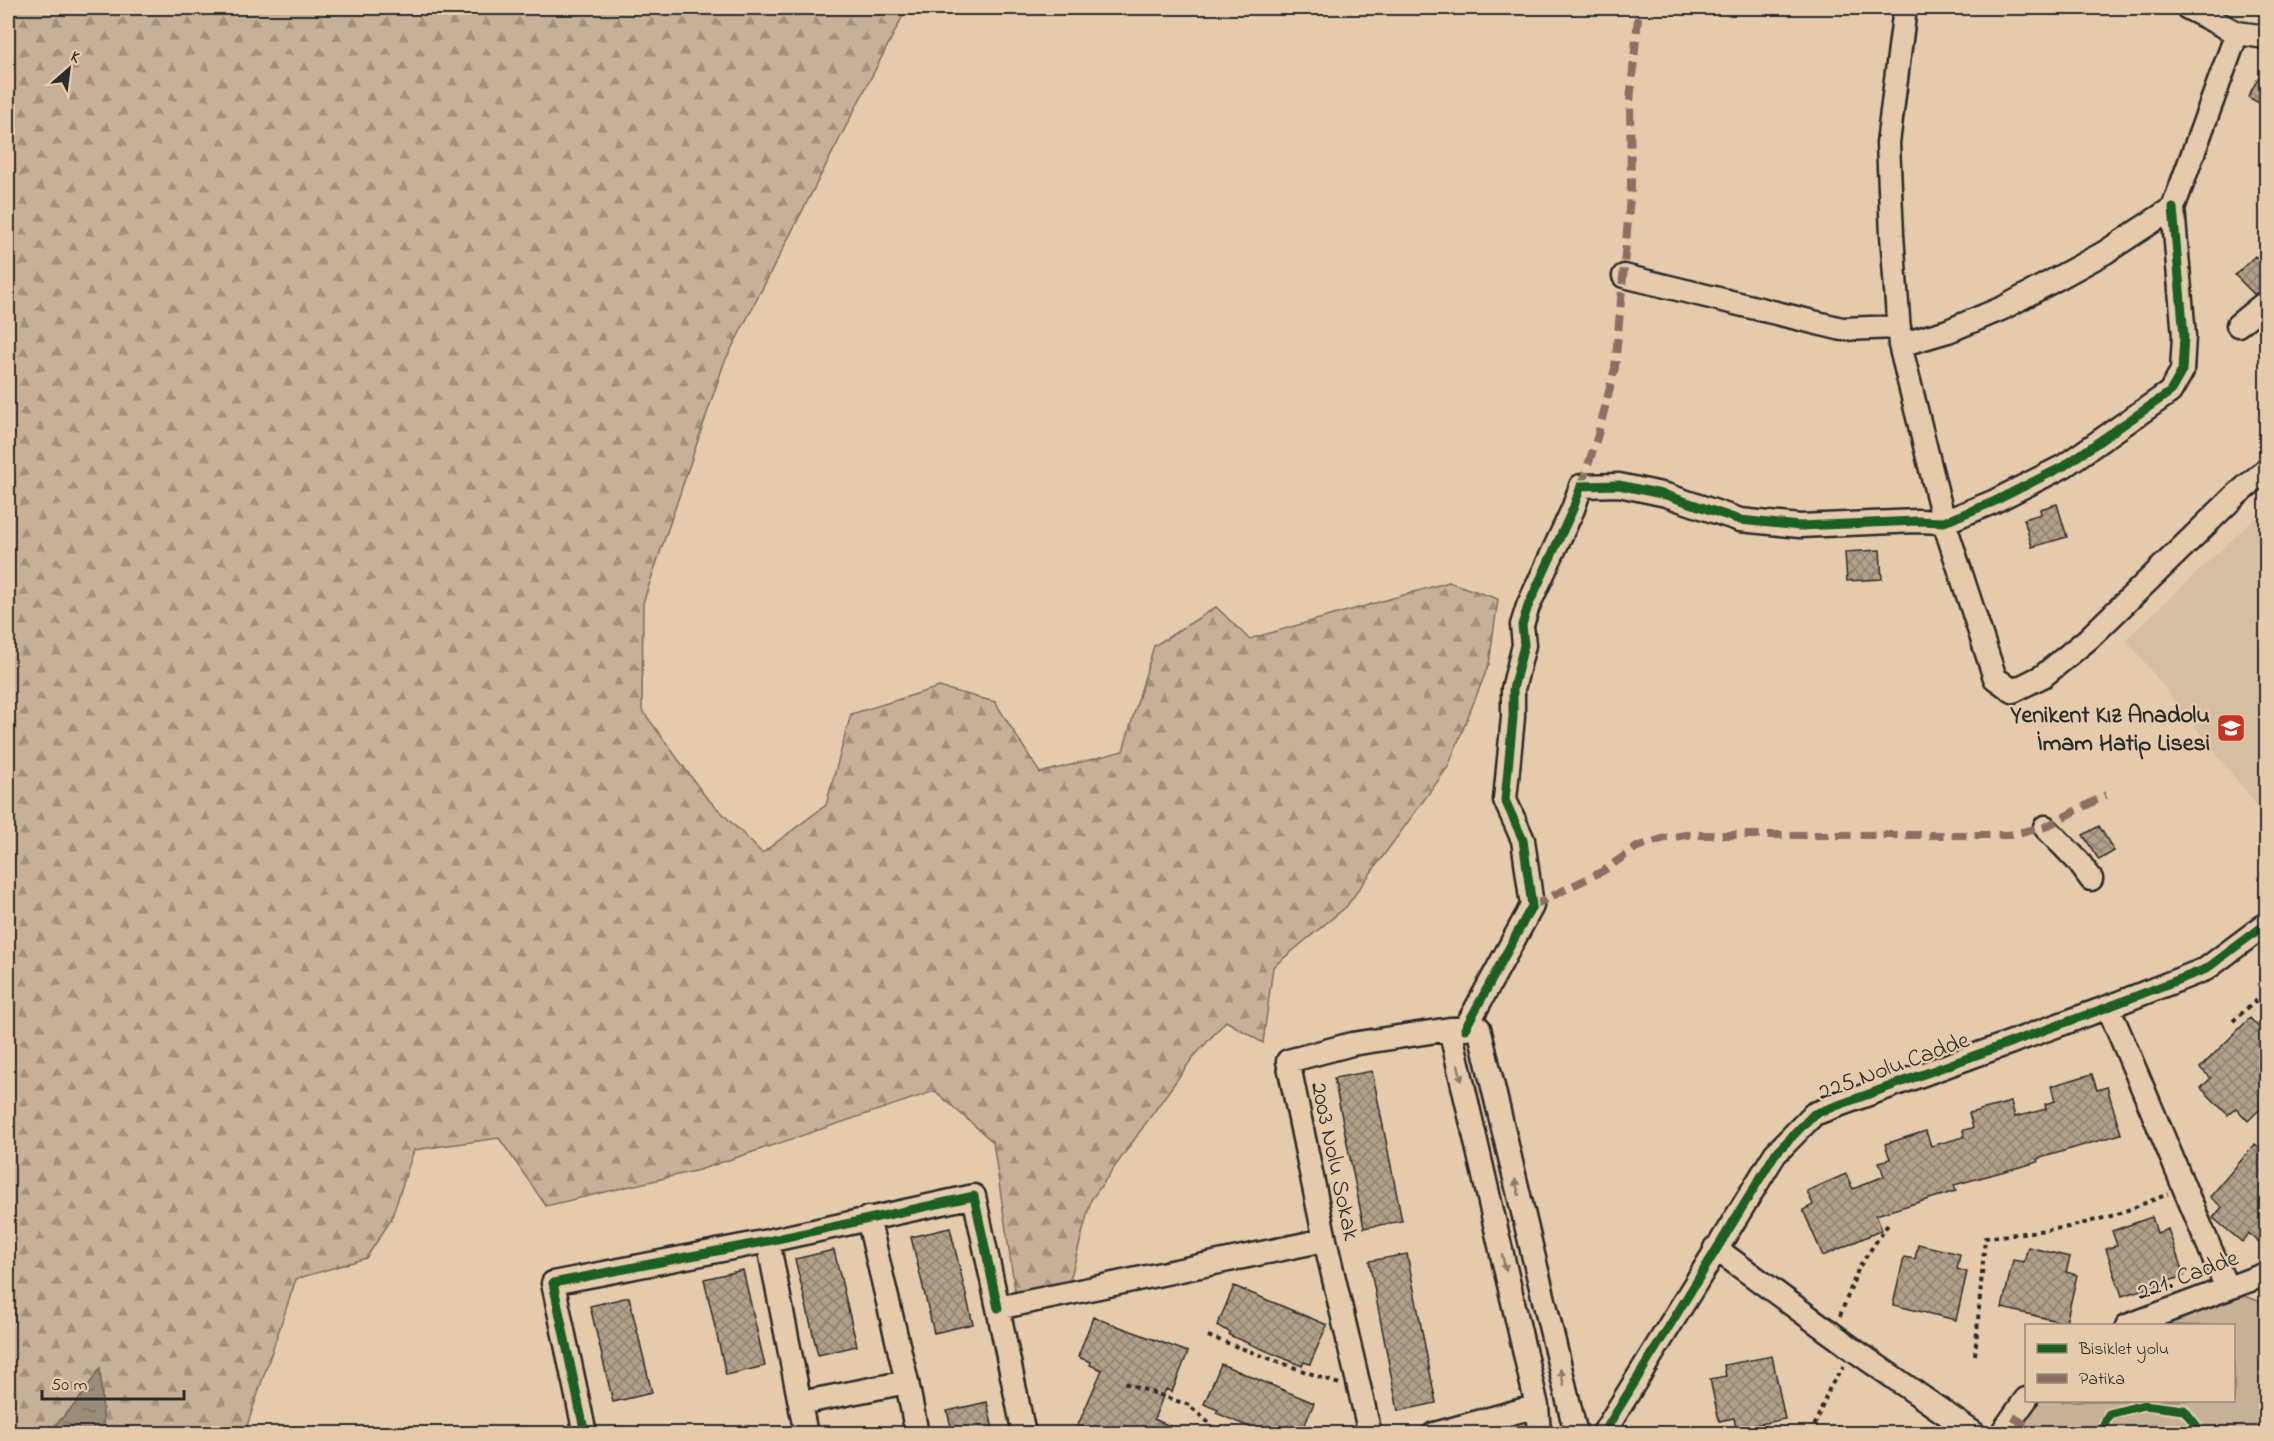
<svg xmlns="http://www.w3.org/2000/svg" width="2274" height="1441" viewBox="0 0 2274 1441" font-family="'Indie Flower',sans-serif">
	<defs>
		<pattern id="forest-firs" width="22" height="20" patternUnits="userSpaceOnUse" patternTransform="scale(1.5)"><rect width="22" height="20" fill="#c7b097"/><path d="M5 1l3.5 6h-7zM16 11l3.5 6h-7z" fill="#a28f7b"/></pattern>
		<pattern id="water-ripples" width="26" height="14" patternUnits="userSpaceOnUse" patternTransform="scale(1.5)"><rect width="26" height="14" fill="#9b8c79"/><path d="M2 4q2-2 4 0t4 0M15 11q2-2 4 0t4 0" fill="none" stroke="#7f7363"/></pattern>
		<pattern id="building-cross-hatch" width="8" height="8" patternUnits="userSpaceOnUse" patternTransform="scale(1.5)"><rect width="8" height="8" fill="#b19f88"/><path d="M0 0l8 8M0 8l8-8" fill="none" stroke="#90826f"/></pattern>
	</defs>
	<rect width="100%" height="100%" fill="#e5cbac"/>
	<filter id="ink" filterUnits="userSpaceOnUse"><feTurbulence type="fractalNoise" baseFrequency=".0167" numOctaves="2"/><feDisplacementMap in="SourceGraphic" scale="12" xChannelSelector="R" yChannelSelector="G"/><feConvolveMatrix kernelMatrix="1 2 1 2 8 2 1 2 1" color-interpolation-filters="sRGB"/></filter>
	<g filter="url(#ink)">
		<!-- built -->
		<path fill="#d5bea1" d="M2266,510V817L2126,639L2254,519Z"/>
		<!-- forest -->
		<path fill="url(#forest-firs)" stroke="#796e61" stroke-width="1.5" d="M8,8H907L724,363L643,603L642,710L705,796L762,853L826,805L851,714L939,687L995,702L1040,773L1123,751L1154,646L1216,607L1249,639L1449,582L1498,599L1489,664L1448,767L1346,907L1273,967L1263,1043L1226,1021L1191,1060L1091,1200L1069,1284L1016,1297L993,1142L935,1091L699,1170L546,1206L499,1138L414,1150L391,1220L366,1258L296,1279L247,1426L240,1433H104L100,1369L78,1401L48,1433H8V1146L14,1142L8,1141Z"/>
		<!-- park -->
		<path fill="#c7b097" stroke="#796e61" stroke-width="1.5" d="M2245,1296L2266,1304V1433H2018L2039,1401L2234,1400V1326L2163,1325Z"/>
		<!-- water -->
		<path fill="url(#water-ripples)" stroke="#6e655a" stroke-width="1.5" d="M100,1368L104,1433H48L78,1401Z"/>
		<!-- building -->
		<path fill="url(#building-cross-hatch)" stroke="#2b2b2b" stroke-width="1.5" d="M2266,63V107L2248,97Z
			M2255,256L2266,268V289L2254,294L2235,275Z
			M2057,504L2067,537L2032,547L2024,519L2041,514L2040,509Z
			M1880,550L1882,579L1847,581L1845,552Z
			M2099,826L2114,851L2099,860L2083,835Z
			M2250,1018L2266,1035V1103L2248,1121L2236,1108L2228,1115L2201,1088L2211,1078L2200,1068Z
			M1372,1071L1402,1221L1364,1228L1334,1078Z
			M2092,1074L2097,1090L2107,1087L2121,1134L2037,1159L2038,1162L1954,1185L1956,1191L1876,1215L1882,1230L1823,1256L1803,1210L1813,1205L1807,1191L1846,1174L1853,1189L1884,1176L1879,1162L1890,1159L1885,1144L1926,1131L1931,1146L1964,1137L1963,1130L1973,1128L1969,1113L2011,1102L2015,1117L2046,1109L2045,1104L2055,1101L2051,1086Z
			M2255,1144L2266,1153V1249L2249,1234L2242,1242L2213,1218L2222,1207L2210,1197Z
			M2152,1217L2157,1233L2168,1229L2184,1276L2122,1296L2106,1249L2117,1245L2112,1231Z
			M950,1228L973,1324L934,1333L911,1237Z
			M1918,1244L1960,1254L1957,1269L1967,1272L1956,1320L1893,1305L1904,1257L1915,1259Z
			M2028,1247L2070,1257L2066,1272L2077,1275L2066,1323L2002,1308L2013,1260L2024,1262Z
			M834,1250L857,1346L818,1355L795,1259Z
			M1407,1254L1436,1403L1398,1411L1369,1261Z
			M743,1270L765,1366L726,1375L704,1279Z
			M1234,1286L1327,1325L1310,1364L1304,1362L1302,1366L1229,1335L1230,1332L1217,1326Z
			M629,1297L652,1393L613,1402L590,1306Z
			M1093,1317L1188,1352L1172,1392L1166,1389L1154,1419L1188,1434H1074L1102,1370L1090,1365L1091,1362L1078,1357Z
			M1772,1356L1785,1419L1736,1429L1734,1418L1719,1421L1710,1379L1726,1376L1724,1365Z
			M1221,1364L1314,1403L1301,1434H1266L1216,1413L1218,1410L1204,1404Z
			M987,1402L994,1434H953L947,1411Z"/>
		<g fill="none" stroke-linecap="round" stroke-linejoin="round">
			<!-- street casing -->
			<g stroke="#2b2b2b" stroke-width="27">
				<path id="street" d="M1905,8L1888,143L1892,235L1900,345L1944,522L1995,678L2013,691L2043,676L2088,639L2235,496L2266,470
					M2188,8L2237,33L2266,37
					M1624,276L1842,329L1899,327
					M2238,325L2266,302
					M1900,345L1948,331L2003,308L2104,253L2173,208L2237,33
					M2045,827L2078,861L2091,879
					M2108,1007C2149,1100 2186,1195 2227,1288
					M1465,1029L1532,906L1523,840L1505,800L1513,717V689L1524,645L1522,625L1528,606L1573,509L1581,486L1619,485L1666,495L1740,520L1800,526L1917,521L1944,522L1993,502L2064,466L2170,392L2182,371L2184,336L2173,208
					M868,1218L907,1382L917,1434
					M768,1241L806,1434
					M1715,1248L1854,1350L1975,1434
					M2127,1326L2266,1274
					M800,1403L907,1382
					M585,1434L553,1283L768,1241L974,1196L998,1308
					M1024,1434L998,1308L1325,1240
					M1370,1434L1325,1240L1288,1061L1352,1044L1450,1029
					M1434,1434L1537,1406
					M1539,1434L1537,1406L1450,1029L1479,1028L1576,1434
					M1603,1434L1775,1154L1814,1114L2108,1007L2206,969L2266,924
					M2001,1434L2026,1399"/>
			</g>
			<!-- path -->
			<path stroke="#2b2b2b" stroke-width="4" stroke-dasharray="4.5 4.5" stroke-linecap="butt" d="M2233,1021L2266,992
				M1840,1316L1859,1267L1889,1223
				M1208,1336L1339,1384
				M1975,1355L1985,1238L2069,1227L2115,1215L2168,1194
				M1125,1383L1189,1405L1221,1434
				M1811,1434L1830,1387L1844,1366"/>
			<!-- street -->
			<use href="#street" stroke="#e5cbac" stroke-width="22"/>
			<!-- quiet -->
			<path stroke="#8d6e63" stroke-width="8" stroke-dasharray="15 8" stroke-linecap="butt" d="M1581,486L1597,438L1615,368L1631,186L1630,101L1639,8
				M1532,906L1603,871L1637,847L1665,838L1686,835H2009L2045,827L2106,795
				M2013,1417L2040,1434"/>
			<!-- cycleway casing -->
			<g stroke="#e5cbac" stroke-width="13">
				<path id="cycleway" d="M1465,1029L1532,906L1523,840L1505,800L1513,717V689L1524,645L1522,625L1528,606L1573,509L1581,486L1619,485L1666,495L1740,520L1800,526L1917,521L1944,522L1993,502L2064,466L2170,392L2182,371L2184,336L2173,208
					M585,1434L553,1283L768,1241L974,1196L998,1308
					M1603,1434L1775,1154L1814,1114L2108,1007L2206,969L2266,924
					M2100,1434L2109,1414L2144,1405L2184,1410L2203,1434"/>
			</g>
			<!-- cycleway -->
			<use href="#cycleway" stroke="#1b5e20" stroke-width="9"/>
		</g>
		<!-- one-way arrows -->
		<defs><path id="oneway-solid" d="M-6-.8H1V-3.2L6.5 0L1 3.2V.8H-6Z" transform="scale(1.5)"/></defs>
		<g fill="#887b6c">
			<use href="#oneway-solid" transform="translate(1460 1073) rotate(77)"/>
			<use href="#oneway-solid" transform="translate(1517 1187) rotate(-103)"/>
			<use href="#oneway-solid" transform="translate(1504 1263) rotate(77)"/>
			<use href="#oneway-solid" transform="translate(1562 1377) rotate(-103)"/>
		</g>
	</g>
	<!-- icons -->
	<defs>
		<g id="school-square" transform="scale(1.5)"><rect x="-9" y="-9" width="18" height="18" rx="4" fill="#c8321e" stroke="#e5cbac"/><path d="M0-5L7-2L0 1L-7-2ZM-4 1L0 2.5L4 1V4Q0 6-4 4Z" fill="#fff"/></g>
	</defs>
	<g fill-rule="evenodd">
		<use href="#school-square" x="2231" y="728"/>
	</g>
	<g text-anchor="middle" stroke-width="5" stroke-linejoin="round" paint-order="stroke">
		<!-- poi labels -->
		<g font-size="24" font-weight="bold" fill="#2b2b2b" stroke="#e5cbac" text-anchor="end">
			<text x="2210" y="722">Yenikent Kız Anadolu<tspan x="2210" dy="28">İmam Hatip Lisesi</tspan></text>
		</g>
		<!-- street labels -->
		<g font-size="24" fill="#2b2b2b" stroke="#e5cbac">
			<text transform="translate(1893 1065) rotate(-20)" y="8">225 Nolu Cadde</text>
			<text transform="translate(1336 1161) rotate(78)" y="8">2003 Nolu Sokak</text>
			<text transform="translate(2187 1274) rotate(-20)" y="8">221. Cadde</text>
		</g>
	</g>
	<!-- margin -->
	<rect width="2274" height="1441" fill="none" stroke="#e5cbac" stroke-width="30"/>
	<rect x="15" y="15" width="2244" height="1411" fill="none" stroke="#2b2b2b" stroke-width="2" filter="url(#ink)"/>
	<!-- legend -->
	<rect x="2025" y="1324" width="210" height="78" fill="#e5cbac" stroke="#9b8b78" stroke-width="1.5"/>
	<rect x="2037" y="1344" width="30" height="9" fill="#1b5e20" stroke="#9b8b78" stroke-width="1.5"/>
	<text x="2079" y="1354" font-size="18" fill="#2b2b2b">Bisiklet yolu</text>
	<rect x="2037" y="1374" width="30" height="9" fill="#8d6e63" stroke="#9b8b78" stroke-width="1.5"/>
	<text x="2079" y="1384" font-size="18" fill="#2b2b2b">Patika</text>
	<!-- north arrow -->
	<g transform="translate(69 69) rotate(28)" stroke="#e5cbac" stroke-width="4.5" paint-order="stroke">
	<path d="M0-4.5L10 22L0 15L-10 22Z" fill="#2b2b2b"/>
	<text y="-9" font-size="16" font-weight="bold" text-anchor="middle" fill="#2b2b2b">K</text>
	</g>
	<!-- scale -->
	<path d="M42 1390v9h142v-9" fill="none" stroke="#2b2b2b" stroke-width="3"/>
	<text x="51" y="1390" font-size="18" fill="#2b2b2b" stroke="#e5cbac" stroke-width="4.5" paint-order="stroke">50 m</text>
</svg>
